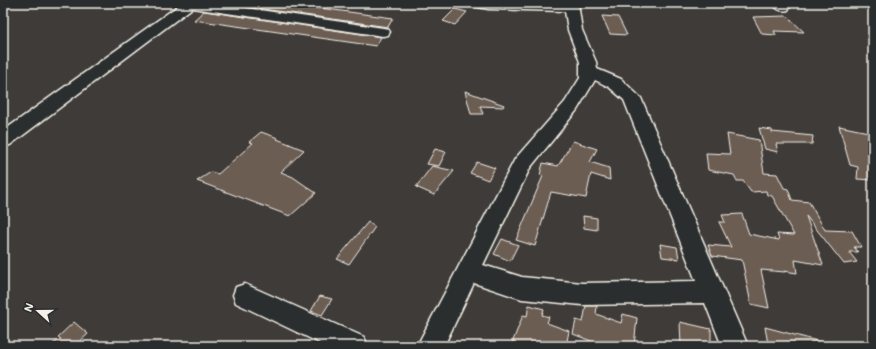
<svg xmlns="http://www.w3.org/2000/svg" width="876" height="349" viewBox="0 0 876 349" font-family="Mali,sans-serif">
	<rect width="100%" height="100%" fill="#3e3b39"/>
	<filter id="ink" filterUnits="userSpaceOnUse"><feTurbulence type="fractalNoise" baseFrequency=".025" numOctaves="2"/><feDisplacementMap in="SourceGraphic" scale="8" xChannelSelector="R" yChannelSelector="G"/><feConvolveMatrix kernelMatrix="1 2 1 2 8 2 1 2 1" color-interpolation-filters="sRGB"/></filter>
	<g filter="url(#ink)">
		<!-- building -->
		<path fill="#6c5d53" stroke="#f4f1e8" d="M221,3L290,4L393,18L388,27Z
			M455,9L467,12L455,25L443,21Z
			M204,11L381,37L376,46L194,20Z
			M602,16L618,17L627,35L610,34Z
			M787,16L804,32L774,31L776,35L762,34L753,17Z
			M465,91L504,105L503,107L480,106L483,114H471Z
			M839,126L873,133V180L857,179L858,167L850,165Z
			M759,128L772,130V132L813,136L812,144H776L778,152L765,149Z
			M261,132L278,138L277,139L304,150L281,172L293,177L316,193L290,216L197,181L211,172L218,174L253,143L249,142Z
			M727,134L759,140L764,173L777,174L784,188L788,189L792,200L809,202L825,230L852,231L861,247H854L858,252H849L857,262L844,264L806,216L823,265L795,260L797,273L784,271L785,272L761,270L769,308L751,304L742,260L712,256L708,245L731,247L719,222H725L722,215L742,214L749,234L779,240L777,234L794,235L772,196L767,195L766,191L751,192L743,181H737L734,175L708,170L706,153L730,154Z
			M573,141L597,149L590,162L609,168L610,180L591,174L586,198L551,192L535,246L516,240L543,176L540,175L543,163L558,166Z
			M435,149L446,152L439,166L427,164Z
			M477,162L495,168L488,180L470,173Z
			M432,166L454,171L434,195L416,187Z
			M583,216L597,218V230L584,228Z
			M368,222L375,227L349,264L337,259Z
			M502,239L518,245L510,261L494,254Z
			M660,244L677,247L679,259L662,257Z
			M320,296L332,299L322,315L311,311Z
			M529,305L544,309L542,315L549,317L547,323L569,331L566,346H511L523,315L527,316Z
			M586,306H597L596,314L621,323L623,314L637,318L634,346H604L573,334L576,320L583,322Z
			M74,322L88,334L75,346H49L61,339L58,337Z
			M680,322L711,329V346H681Z
			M765,327L821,342V346H778L768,344Z"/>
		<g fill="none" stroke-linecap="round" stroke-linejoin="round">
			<!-- minor casing -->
			<g stroke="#f4f1e8" stroke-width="3">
				<path id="minor" d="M182,3H211L383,28L388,29L390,32L388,35L383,36L192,8L10,145L3,146V131Z
					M471,3H578L582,30L596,62L597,69L621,79L641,98L748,346H722L705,303L582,305L522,299L474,283L444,346H417L515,159L565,102L580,78V62L568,30L565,11L488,9L473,6ZM595,80L609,87L624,100L696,281L582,283L522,277L483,265L530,168L577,110Z
					M772,3H787L790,7L788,10C780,12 777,9 772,3Z
					M245,284L364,337L368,346H326L236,303L233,295L236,287Z"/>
			</g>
			<!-- minor -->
			<use href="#minor" fill="#2a2d2e" fill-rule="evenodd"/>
		</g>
	</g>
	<!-- margin -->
	<rect width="876" height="349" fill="none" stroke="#2a2d2e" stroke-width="16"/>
	<rect x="8" y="8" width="860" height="333" fill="none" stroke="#f4f1e8" stroke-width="1.5" filter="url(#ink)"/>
	<!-- north arrow -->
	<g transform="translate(38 311) rotate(291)" stroke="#2a2d2e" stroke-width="3" paint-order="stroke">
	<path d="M0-3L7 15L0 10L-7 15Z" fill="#f4f1e8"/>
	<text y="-6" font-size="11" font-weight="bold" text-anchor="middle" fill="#f4f1e8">N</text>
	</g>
</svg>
